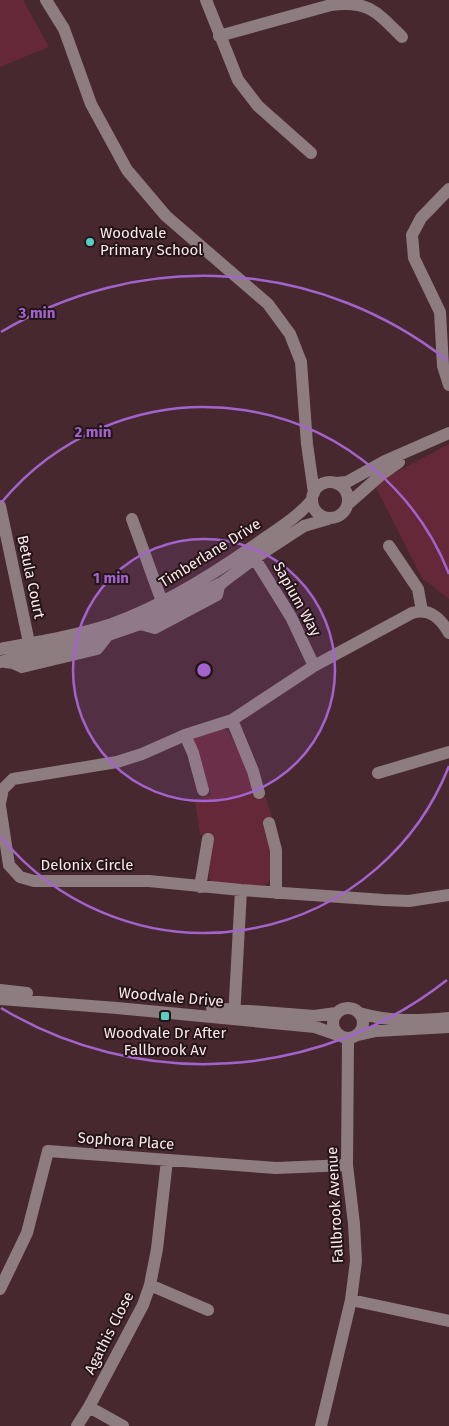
<svg xmlns="http://www.w3.org/2000/svg" width="449" height="1426" viewBox="0 0 449 1426" font-family="'Fira Sans',sans-serif">
	<rect width="100%" height="100%" fill="#47282f"/>
	<!-- green -->
	<path fill="#652838" d="M0,0H23L49,47L0,67Z
		M449,444V599L422,578L374,484Z
		M224,728L228,731L246,764L256,798L265,796L273,820L270,849V880L265,886L215,883L211,881L209,877L212,837L200,835L195,801L211,795L193,739L195,737Z"/>
	<g fill="none" stroke-linecap="round" stroke-linejoin="round">
		<!-- minor -->
		<path stroke="#8e7d80" stroke-width="12" d="M46,0L64,29L91,104L127,170L166,216L268,304L290,334L301,362L307,444L314,493
			M206,0L238,80L258,106L311,153
			M219,36L331,5C368,0 377,12 402,37
			M449,189L421,218L412,235L414,258L440,312L443,366L449,385
			M312 500a18 18 0 1 1 36 0a18 18 0 1 1-36 0Z
			M336,483L347,482L385,461L449,433
			M348,504L382,474L399,462
			M0,506L31,652
			M132,519L165,610
			M389,546L418,589L422,611
			M250,551L291,617L314,666
			M140,624L155,628L217,595L219,586L223,582
			M0,649C38,642 75,636 112,624C162,606 209,577 252,547C273,532 296,519 312,500
			M0,662L108,635L140,624L223,582L255,558L304,526L328,519
			M5,662L13,663L22,667L97,649L108,635
			M232,720L253,771L259,793
			M185,735L193,753L203,790
			M378,773L449,752
			M0,803L3,789L13,779L117,762L142,754L185,735L232,720L314,666L412,613C430,607 441,619 449,633
			M0,806L9,865L20,877L34,881H149L241,890L384,900L409,901L449,895
			M269,823L276,850V893
			M200,887L208,839
			M0,990L27,993
			M0,999L117,1008L315,1027L338,1035
			M333 1023a15 15 0 1 1 30 0a15 15 0 1 1-30 0Z
			M212,1008L314,1016L336,1013
			M359,1013C391,1022 417,1021 449,1018
			M234,1018L241,890
			M358,1035L376,1031L449,1027
			M150,1285L208,1310
			M0,1289L27,1233L48,1151L276,1168L347,1165
			M351,1300L449,1321
			M89,1407L123,1426
			M77,1426L89,1407L143,1305L150,1285L157,1249L167,1160
			M321,1426L351,1300L356,1261L354,1224L347,1165L348,1039"/>
	</g>
	<!-- distance rings -->
	<circle cx="204" cy="670" r="131" fill="#a264cc" fill-opacity=".12"/>
	<g fill="none" stroke="#a264cc" stroke-width="2.5">
		<circle cx="204" cy="670" r="131"/>
		<path d="M449 766A263 263 0 0 1 1 837M1 503A263 263 0 0 1 449 574"/>
		<path d="M447 980A394 394 0 0 1 1 1008M1 332A394 394 0 0 1 447 360"/>
	</g>
	<!-- markers -->
	<g fill="#57cec1" stroke="#241518" stroke-width="2">
		<circle cx="90" cy="242" r="5"/>
		<rect x="160" y="1011" width="10" height="10" rx="2.5"/>
	</g>
	<g text-anchor="middle" stroke-width="4" stroke-linejoin="round" paint-order="stroke">
		<!-- poi labels -->
		<g font-size="15" fill="#fde8eb" stroke="#241518" text-anchor="start">
			<text x="100" y="238">Woodvale<tspan x="100" dy="17">Primary School</tspan></text>
			<text x="165" y="1038" text-anchor="middle">Woodvale Dr After<tspan x="165" dy="17">Fallbrook Av</tspan></text>
		</g>
		<!-- street labels -->
		<g font-size="15" fill="#fde8eb" stroke="#241518">
			<text transform="translate(210 553) rotate(-32)" y="5">Timberlane Drive</text>
			<text transform="translate(31 577) rotate(78)" y="5">Betula Court</text>
			<text transform="translate(297 599) rotate(61)" y="5">Sapium Way</text>
			<text x="87" y="870">Delonix Circle</text>
			<text transform="translate(171 997) rotate(5)" y="5">Woodvale Drive</text>
			<text transform="translate(126 1141) rotate(4)" y="5">Sophora Place</text>
			<text transform="translate(335 1205) rotate(-93)" y="5">Fallbrook Avenue</text>
			<text transform="translate(109 1333) rotate(-63)" y="5">Agathis Close</text>
		</g>
	</g>
	<circle cx="204" cy="670" r="8" fill="#a264cc" stroke="#241518" stroke-width="2.5"/>
	<g font-size="15" text-anchor="middle" font-weight="bold" fill="#a264cc" stroke="#241518" stroke-width="4" stroke-linejoin="round" paint-order="stroke">
		<text x="37" y="318">3 min</text>
		<text x="93" y="437">2 min</text>
		<text x="111" y="583">1 min</text>
	</g>
</svg>
